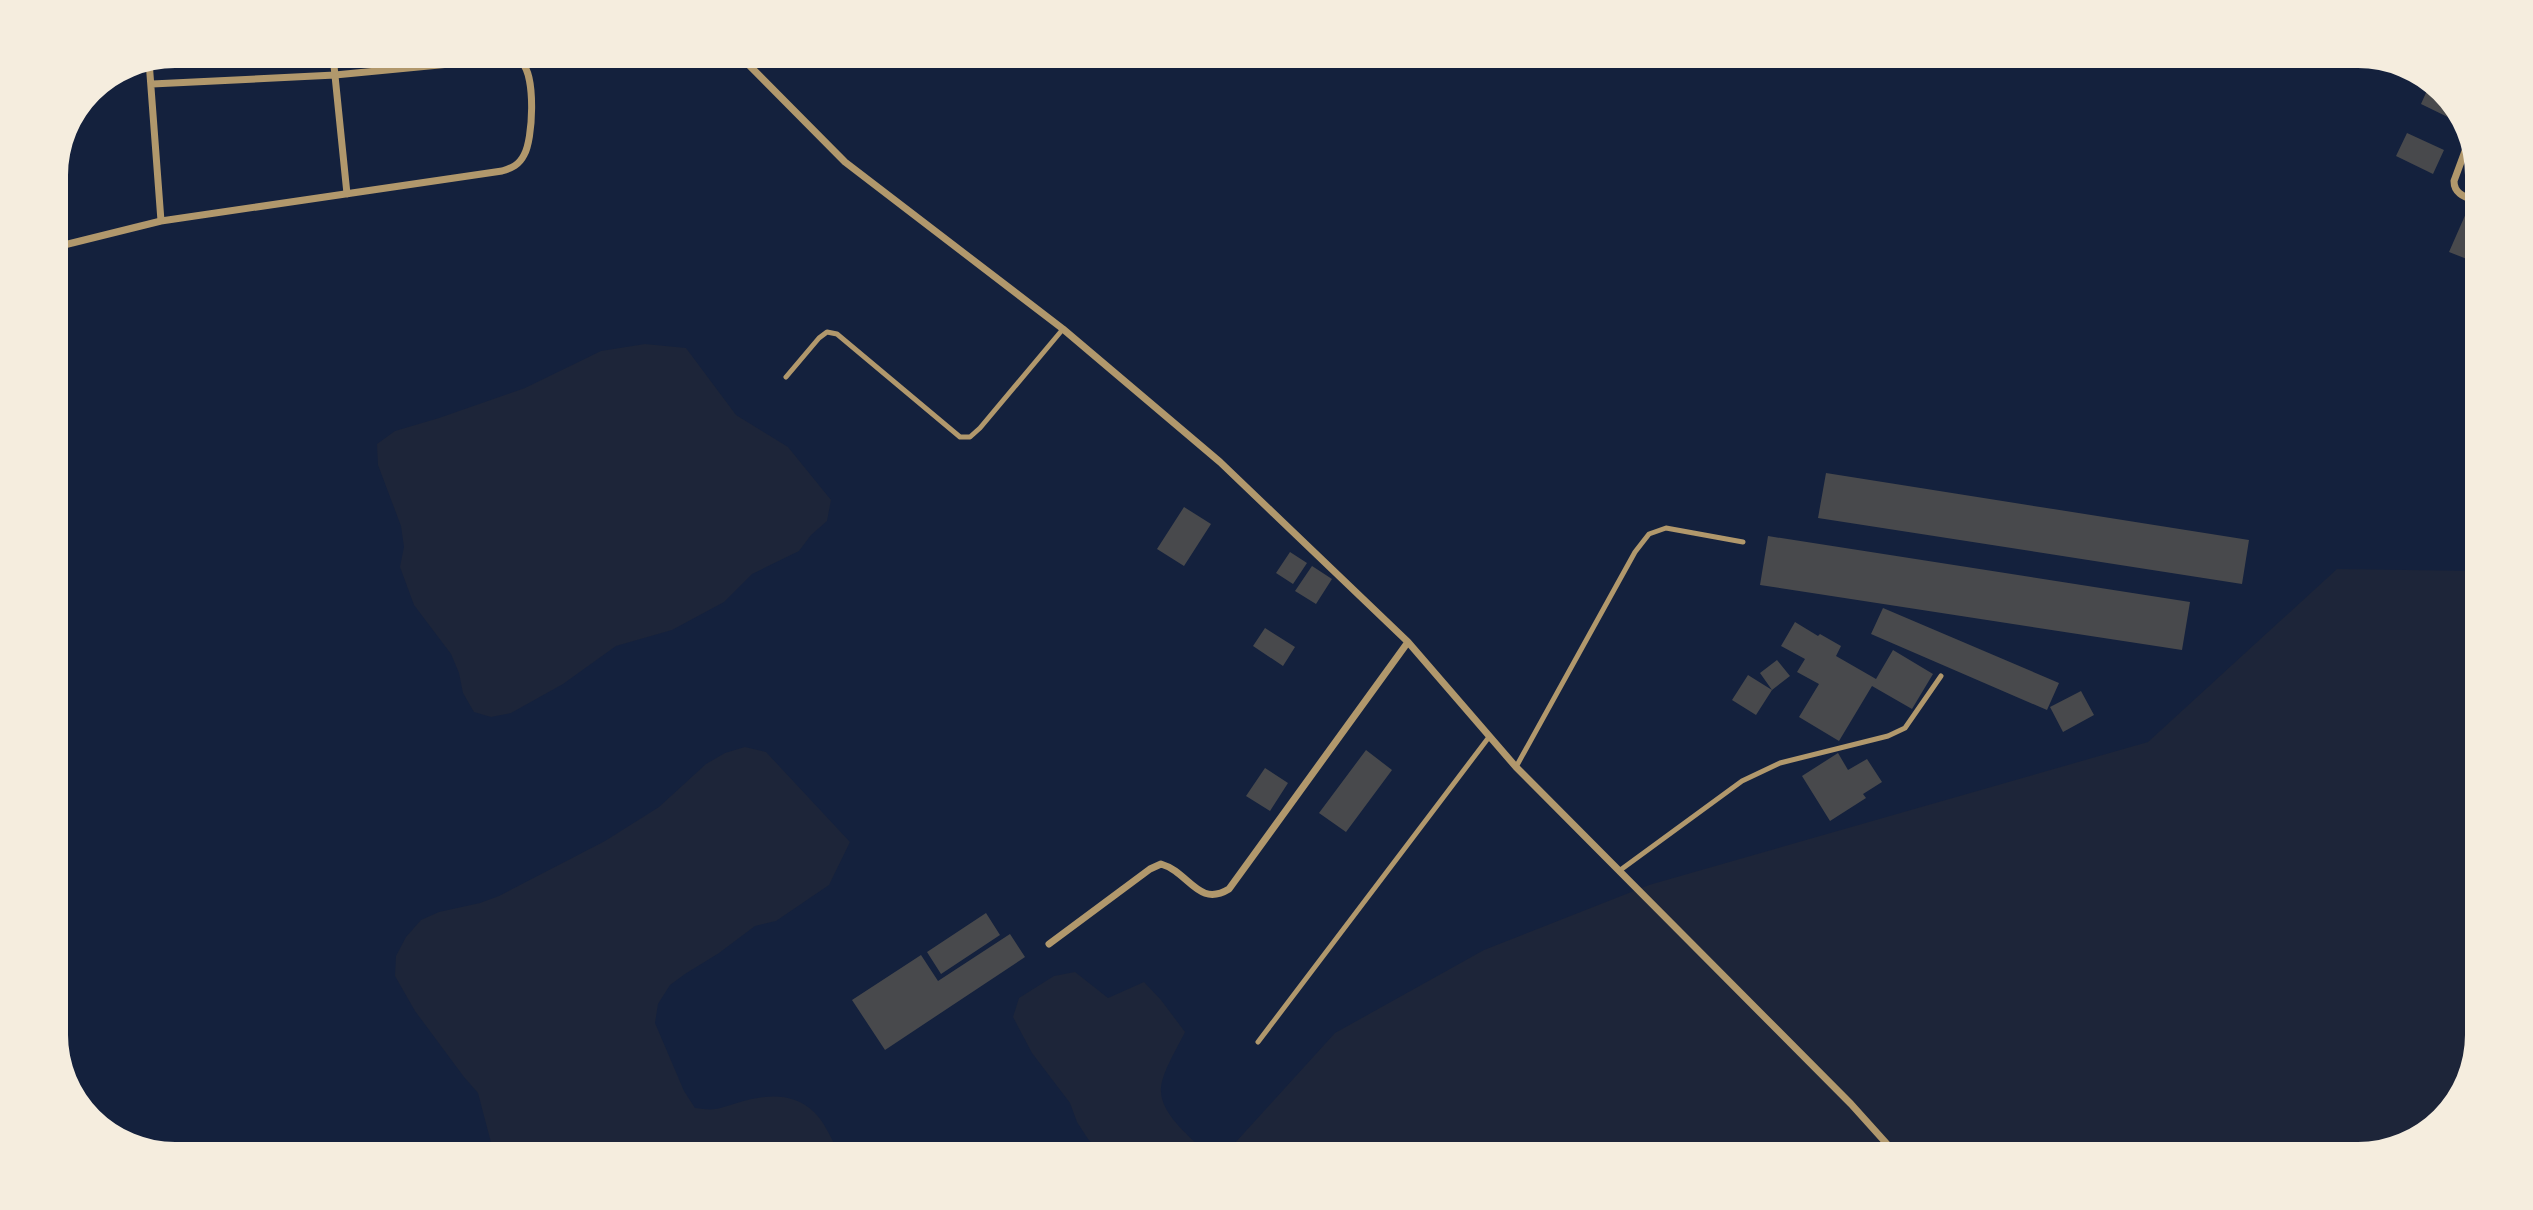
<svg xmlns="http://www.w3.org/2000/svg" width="2533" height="1210" viewBox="0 0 2533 1210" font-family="Commissioner,sans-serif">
	<rect width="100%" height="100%" fill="#14213d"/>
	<!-- green -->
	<path fill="#1d2539" d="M645,344L686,348L736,415L788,447L831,500L827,521L811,535L799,551L752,574L724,602L672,630L616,646L563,684L511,713L491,717L474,712L463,693L459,673L451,654L414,605L400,567L404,547L401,526L378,465L377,444L395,431L439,418L525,388L601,351Z
		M2337,569L2477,571V1034L2468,1081L2424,1134L2358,1154H1225L1335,1033L1484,950L1649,885L2148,742Z
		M745,747L766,752L850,842L829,885L776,921L755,926L719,953L685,974L670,985L658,1004L655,1023L684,1091L695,1108C716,1111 717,1109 737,1103C764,1095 792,1091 814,1112C825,1122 832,1141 840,1154H494L478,1093L464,1077L415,1011L395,976L396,956L406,937L421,920L439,912L480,903L499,896L605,841L659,807L706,764L725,753Z
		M1075,972L1108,998L1144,982L1161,1000L1185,1032C1178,1047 1162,1072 1161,1088C1159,1114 1191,1137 1207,1154H1103L1088,1139L1077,1122L1070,1103L1032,1053L1013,1017L1019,998L1054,976Z"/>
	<!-- building -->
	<path fill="#48494c" d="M2429,86L2457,109L2460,118L2458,122L2421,104Z
		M2407,133L2444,150L2433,174L2396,156Z
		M2476,165L2477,168V192L2466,187Z
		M2467,211L2477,215V263L2449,252Z
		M1826,473L2249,540L2242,584L1818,518Z
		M1184,507L1211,524L1184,566L1157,549Z
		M1768,536L2190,602L2182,650L1760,585Z
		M1290,552L1307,563L1293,584L1276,573Z
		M1312,566L1332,579L1316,604L1295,591Z
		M1883,608L2059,683L2047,710L1871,634Z
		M1795,622L1818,636L1820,634L1841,646L1836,656L1876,679L1893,650L1933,674L1912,709L1872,686L1839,741L1799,717L1819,684L1797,672L1805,659L1781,646Z
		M1265,628L1295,647L1283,666L1253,646Z
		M1777,660L1790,676L1772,690L1760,673Z
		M1748,675L1772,690L1756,715L1732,700Z
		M2081,691L2094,715L2063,732L2050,707Z
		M1366,750L1392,770L1346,832L1319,813Z
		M1838,753L1848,770L1867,759L1882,782L1863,794L1866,798L1830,821L1802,776Z
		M1265,768L1288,783L1270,811L1246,796Z
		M986,913L1000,935L941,974L927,952Z
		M1010,934L1025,957L885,1050L852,1000L921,955L938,981Z"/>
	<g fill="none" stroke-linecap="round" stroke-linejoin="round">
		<!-- service -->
		<path stroke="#b1986c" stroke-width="5" d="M786,377L819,338L827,332L837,334L960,437H970L980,428L1063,329
			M1516,767L1635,552L1649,534L1666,528L1743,542
			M1619,871L1742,781L1780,763L1888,736L1905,728L1941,676
			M1258,1042L1489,737"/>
		<!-- minor -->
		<path stroke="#b1986c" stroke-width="7" d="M333,56L347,194
			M740,56L845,162L1063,329L1220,462L1408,642L1516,767L1851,1104L1896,1154
			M149,61L161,221
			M2468,143L2454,181C2454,194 2465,197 2477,202
			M56,247L161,221L502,171C512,168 519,165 524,155C533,140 536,76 522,63C519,61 516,60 512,58L335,75L152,84
			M1049,944L1150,869L1161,864C1189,872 1198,908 1229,889L1408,642"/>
	</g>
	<!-- crop -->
	<path d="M0 0H2533V1210H0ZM175 68H2358A107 107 0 0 1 2465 175V1035A107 107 0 0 1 2358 1142H175A107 107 0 0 1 68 1035V175A107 107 0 0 1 175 68Z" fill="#f5edde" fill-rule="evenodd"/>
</svg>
